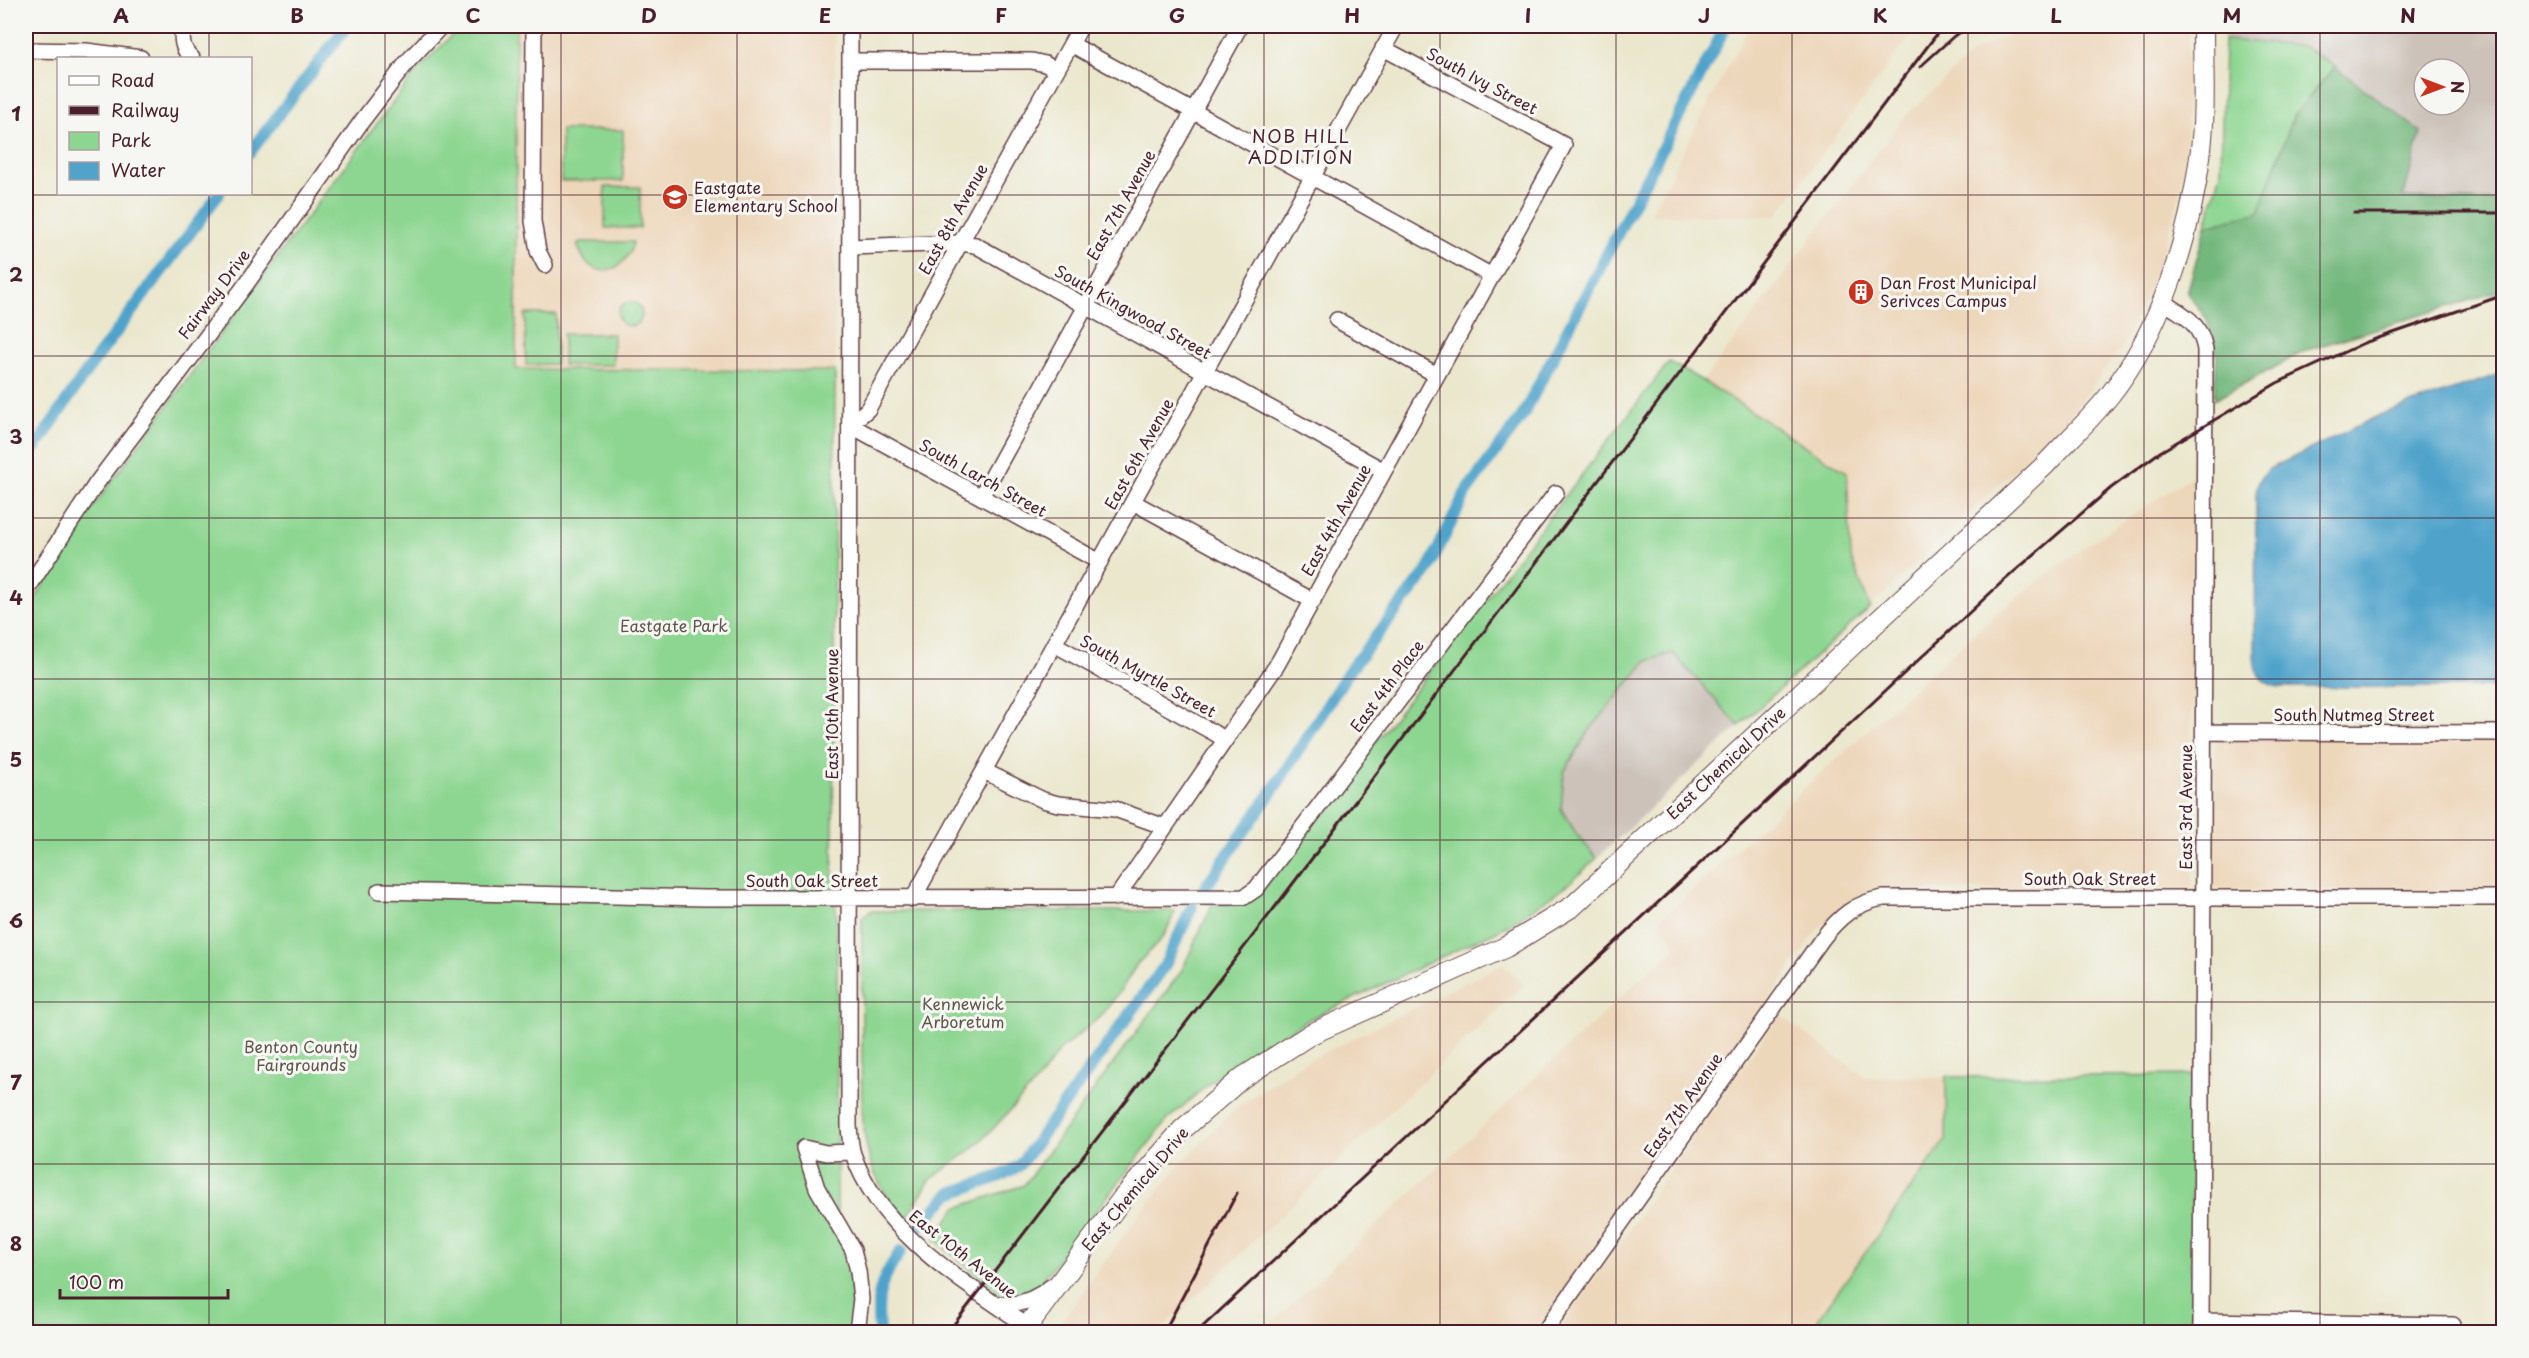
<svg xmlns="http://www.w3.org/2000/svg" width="2529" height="1358" viewBox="0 0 2529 1358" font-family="'Playpen Sans',sans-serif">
	<rect width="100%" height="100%" fill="#f6f6f2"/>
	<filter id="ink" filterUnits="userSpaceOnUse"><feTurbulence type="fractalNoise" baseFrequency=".0167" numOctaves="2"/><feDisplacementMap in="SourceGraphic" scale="12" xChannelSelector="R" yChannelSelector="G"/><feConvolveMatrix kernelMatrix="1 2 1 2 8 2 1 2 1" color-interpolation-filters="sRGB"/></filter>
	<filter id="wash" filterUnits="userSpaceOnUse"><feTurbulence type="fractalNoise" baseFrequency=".008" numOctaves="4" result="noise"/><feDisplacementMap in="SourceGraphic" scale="24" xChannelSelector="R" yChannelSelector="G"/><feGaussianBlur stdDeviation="1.35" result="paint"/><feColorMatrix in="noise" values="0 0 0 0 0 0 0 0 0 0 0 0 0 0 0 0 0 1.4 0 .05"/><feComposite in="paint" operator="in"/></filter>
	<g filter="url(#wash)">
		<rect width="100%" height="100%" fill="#ebe7cd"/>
		<!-- built -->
		<path fill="#edd7bb" d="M516,26H835V371L516,369Z
			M1749,26H1918L1776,216L1650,215Z
			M2022,26H2188L2187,147L2177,206L2153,279L2124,344L2069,418L1870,607L1851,558L1847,472L1795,442L1703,381L1902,120L1971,54Z
			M2193,475L2192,888L1884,890L1850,900L1819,928L1535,1332H1262L1677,945L1657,922L1996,614L2077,552Z
			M2216,738L2503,741V892L2214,890Z
			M1503,964L1524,985L1158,1332H1054L1123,1236L1180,1164L1237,1107L1301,1064Z
			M1779,1015L1865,1077H1946V1139L1809,1332H1557Z"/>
		<!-- industrial -->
		<path fill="#ccc2b9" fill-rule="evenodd" d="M2224,26H2503V201L2403,198L2421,132L2335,67L2303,46L2224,40ZM2424,69H2460V105H2424Z
			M1673,653L1739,726L1597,858L1577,835L1561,809L1564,772L1589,731L1647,661Z"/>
		<!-- green -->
		<path fill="#8dd691" stroke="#6c7a5e" stroke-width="1.5" d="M461,26H516V369L835,371L833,885L837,919V1232L854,1278L851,1332H26V613L93,507L266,272L415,73Z
			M2224,40L2303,46L2335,67L2294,115L2259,213L2206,226L2221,172Z
			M561,130H623V181H561Z
			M605,187H640V228H605Z
			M580,242H633C630,263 605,282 586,262C582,257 580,250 577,245Z
			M618 314a12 12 0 1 1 24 0a12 12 0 1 1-24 0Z
			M525,314H556V364L526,365Z
			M563,334H613V365H563Z
			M1669,362C1731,395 1787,437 1847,472L1851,558L1870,607L1739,726L1673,653L1646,661L1589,731L1564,772L1561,809L1577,835L1597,858L1566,886L1509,925L1310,1019L1234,1062L1167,1120L1035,1290L1020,1296L999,1293L934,1239L956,1208L1024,1185L1182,970L1212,905L1242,903L1259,893Z
			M871,911H1175L1166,932L1157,944L1137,964L1121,990L1102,1015L1058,1052L1039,1079L990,1132L972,1149L930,1180L907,1218C854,1173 862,1101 862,1038C862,998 862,958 862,918Z
			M2192,1075V1332H1809L1946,1139V1077Z"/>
		<!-- forest -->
		<path fill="#72b77b" stroke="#5e6b53" stroke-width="1.5" d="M2335,67L2421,132L2403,198L2503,201V290L2307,350L2214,400L2217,354L2207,319L2187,293L2206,226L2259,212L2294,115Z"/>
		<!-- water -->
		<path fill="#50a3cb" stroke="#4d617b" stroke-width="1.5" d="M2503,373V687H2279C2265,684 2257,678 2255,663L2256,495C2257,483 2260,477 2269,469L2384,413Z"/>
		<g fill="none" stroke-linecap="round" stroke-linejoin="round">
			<!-- canal -->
			<path stroke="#50a3cb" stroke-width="12" d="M250,152L347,26
				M26,458L40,441L82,378L219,194
				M1204,889L1279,781L1349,671L1428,570L1466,492L1523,415L1726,26
				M918,1228L949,1194L1000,1176L1019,1166L1164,967L1192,907
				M879,1332C876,1295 879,1282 901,1251"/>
		</g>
	</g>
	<g filter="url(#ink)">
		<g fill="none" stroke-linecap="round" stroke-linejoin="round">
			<!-- minor casing -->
			<g stroke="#623d43" stroke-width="18">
				<path id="minor" d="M182,26C182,39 181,49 192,58
					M534,26L533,221L538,251L545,265
					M850,26L849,1126C850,1135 850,1145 853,1154C880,1232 962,1281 1027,1326
					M1081,26L868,409L850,425L1100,562
					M1071,44L1492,276
					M26,50L86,51L141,58
					M850,61H1032L1045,64L1056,70
					M850,247L960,243L975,245L1384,471
					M2163,302C2184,314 2200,323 2205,349L2201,1332
					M1337,320L1437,375
					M981,497L1240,26
					M1133,502L1313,601
					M26,591L96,484L247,283L362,121L408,61L441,26
					M1054,644L1225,739
					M2204,732L2504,733
					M984,771L1043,800L1058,804L1115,809L1165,827
					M379,891L705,898L1244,897L1256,889L1556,493
					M1116,898L1277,665L1564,145L1383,48
					M913,899L1396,26
					M852,1152L826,1153L804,1148L817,1188L853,1250L858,1271L861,1299L857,1332
					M994,1303C1016,1308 1035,1300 1052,1286
					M2201,1321L2453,1325
					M1544,1332L1822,939C1839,917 1855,903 1883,898H2504"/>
			</g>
			<!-- major casing -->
			<g stroke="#623d43" stroke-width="22">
				<path id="major" d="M1023,1332L1122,1199L1183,1129L1242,1078L1311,1034L1506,947L1573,906L2044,466C2065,443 2089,421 2109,396C2161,331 2189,239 2200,157C2206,114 2203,69 2203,26"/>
			</g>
			<!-- minor -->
			<use href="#minor" stroke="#fff" stroke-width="15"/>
			<!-- major -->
			<use href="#major" stroke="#fff" stroke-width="20"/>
			<!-- rail -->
			<path stroke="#4a1f2b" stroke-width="3" d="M1920,67L1954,36L1972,26
				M2354,213H2504
				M948,1332L1282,898L1943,26
				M1164,1332L1237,1193
				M1197,1332L2000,584L2111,488L2160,452L2277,383L2364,343L2504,295"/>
		</g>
	</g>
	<!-- grid -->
	<path fill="none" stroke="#4a1f2b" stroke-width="1.5" stroke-opacity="0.55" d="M209,26V58M385,26V1332M561,26V1332M737,26V1332M913,26V1332M1089,26V1332M1264,26V1332M1440,26V1332M1616,26V1332M1792,26V1332M1968,26V1332M2144,26V1332M2320,26V1332M209,194V1332M26,195H2504M26,356H2504M26,518H2504M26,679H2504M26,840H2504M26,1002H2504M26,1164H2504"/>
	<!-- icons -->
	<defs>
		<g id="school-disc" transform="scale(1.35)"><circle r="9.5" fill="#c8321e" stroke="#f6f6f2"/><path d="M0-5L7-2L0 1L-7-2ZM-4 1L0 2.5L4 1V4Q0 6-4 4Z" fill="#fff"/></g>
		<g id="building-disc" transform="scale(1.35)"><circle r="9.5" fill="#c8321e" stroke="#f6f6f2"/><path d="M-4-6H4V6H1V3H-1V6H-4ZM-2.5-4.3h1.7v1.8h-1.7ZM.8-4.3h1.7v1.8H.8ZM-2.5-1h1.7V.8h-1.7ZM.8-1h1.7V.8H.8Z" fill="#fff"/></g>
	</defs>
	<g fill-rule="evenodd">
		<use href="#school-disc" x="675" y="197"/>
		<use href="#building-disc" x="1861" y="292"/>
	</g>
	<g text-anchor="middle" stroke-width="6" stroke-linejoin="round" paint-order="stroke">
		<!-- street labels -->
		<g font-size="16" fill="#4a1f2b" stroke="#f6f6f2">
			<text transform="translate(1482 81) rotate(28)" y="6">South Ivy Street</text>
			<text transform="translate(1121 205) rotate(-61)" y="6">East 7th Avenue</text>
			<text transform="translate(953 219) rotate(-61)" y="6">East 8th Avenue</text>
			<text transform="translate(214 294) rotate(-53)" y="6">Fairway Drive</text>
			<text transform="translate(1133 312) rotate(29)" y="6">South Kingwood Street</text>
			<text transform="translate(1139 454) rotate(-61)" y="6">East 6th Avenue</text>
			<text transform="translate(983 478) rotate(29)" y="6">South Larch Street</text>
			<text transform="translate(1336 520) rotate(-61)" y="6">East 4th Avenue</text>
			<text transform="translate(1148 676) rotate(29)" y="6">South Myrtle Street</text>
			<text transform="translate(1387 686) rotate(-53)" y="6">East 4th Place</text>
			<text transform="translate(832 714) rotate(-90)" y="6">East 10th Avenue</text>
			<text x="2354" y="721">South Nutmeg Street</text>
			<text transform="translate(1726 763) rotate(-43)" y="6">East Chemical Drive</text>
			<text transform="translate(2186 807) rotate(-90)" y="6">East 3rd Avenue</text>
			<text x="2090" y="885">South Oak Street</text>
			<text x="812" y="887">South Oak Street</text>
			<text transform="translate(1683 1105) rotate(-55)" y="6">East 7th Avenue</text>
			<text transform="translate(1135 1189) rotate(-50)" y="6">East Chemical Drive</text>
			<text transform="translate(963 1254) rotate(38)" y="6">East 10th Avenue</text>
		</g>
		<!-- poi labels -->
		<g font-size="16" fill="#4a1f2b" stroke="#f6f6f2" text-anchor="start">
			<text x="694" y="194">Eastgate<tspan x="694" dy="18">Elementary School</tspan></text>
			<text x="1880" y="289">Dan Frost Municipal<tspan x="1880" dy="18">Serivces Campus</tspan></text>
		</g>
		<!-- park labels -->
		<g font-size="16" fill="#5e564a" stroke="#f6f6f2">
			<text x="674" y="632">Eastgate Park</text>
			<text x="963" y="1010">Kennewick<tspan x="963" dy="18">Arboretum</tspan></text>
			<text x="301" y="1053">Benton County<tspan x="301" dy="18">Fairgrounds</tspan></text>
		</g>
		<!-- neighbourhood labels -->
		<g font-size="18" letter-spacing="1.5" fill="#4a1f2b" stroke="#f6f6f2">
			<text x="1301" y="143">NOB HILL<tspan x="1301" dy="21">ADDITION</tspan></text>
		</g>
	</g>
	<!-- margin -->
	<rect width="2529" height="1358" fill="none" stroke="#f6f6f2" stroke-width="66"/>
	<!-- legend -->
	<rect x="57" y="57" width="195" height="138" fill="#f6f6f2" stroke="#b1a0a2" stroke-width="1.5"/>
	<rect x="69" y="76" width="30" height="9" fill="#ffffff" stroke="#b1a0a2" stroke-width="1.5"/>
	<text x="111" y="87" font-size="18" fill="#4a1f2b">Road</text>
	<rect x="69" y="106" width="30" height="9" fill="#4a1f2b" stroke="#b1a0a2" stroke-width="1.5"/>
	<text x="111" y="117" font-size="18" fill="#4a1f2b">Railway</text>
	<rect x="69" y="132" width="30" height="18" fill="#8dd691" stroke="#b1a0a2" stroke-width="1.5"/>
	<text x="111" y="147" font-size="18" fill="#4a1f2b">Park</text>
	<rect x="69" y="162" width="30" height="18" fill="#50a3cb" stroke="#b1a0a2" stroke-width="1.5"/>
	<text x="111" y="177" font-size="18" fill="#4a1f2b">Water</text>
	<!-- north arrow -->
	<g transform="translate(2442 87) rotate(90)"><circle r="28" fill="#f6f6f2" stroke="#b1a0a2" stroke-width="1.5"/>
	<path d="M0-4.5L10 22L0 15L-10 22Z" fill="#c8321e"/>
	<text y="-9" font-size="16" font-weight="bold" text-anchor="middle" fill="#4a1f2b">N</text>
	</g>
	<!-- scale -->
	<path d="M60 1289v9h168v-9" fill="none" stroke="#4a1f2b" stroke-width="3"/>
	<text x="69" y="1289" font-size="18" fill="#4a1f2b" stroke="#f6f6f2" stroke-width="4.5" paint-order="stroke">100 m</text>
	<rect x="33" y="33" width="2463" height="1292" fill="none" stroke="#4a1f2b" stroke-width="2"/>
	<g font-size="20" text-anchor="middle" font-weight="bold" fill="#4a1f2b">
		<text x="121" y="23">A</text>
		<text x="297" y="23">B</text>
		<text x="473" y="23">C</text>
		<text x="649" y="23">D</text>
		<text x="825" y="23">E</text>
		<text x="1001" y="23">F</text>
		<text x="1177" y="23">G</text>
		<text x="1352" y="23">H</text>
		<text x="1528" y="23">I</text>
		<text x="1704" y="23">J</text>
		<text x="1880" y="23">K</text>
		<text x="2056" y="23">L</text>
		<text x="2232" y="23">M</text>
		<text x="2408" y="23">N</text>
		<text x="16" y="121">1</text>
		<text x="16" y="282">2</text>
		<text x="16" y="444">3</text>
		<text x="16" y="605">4</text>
		<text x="16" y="767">5</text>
		<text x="16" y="928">6</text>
		<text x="16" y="1090">7</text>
		<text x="16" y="1251">8</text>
	</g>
</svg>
